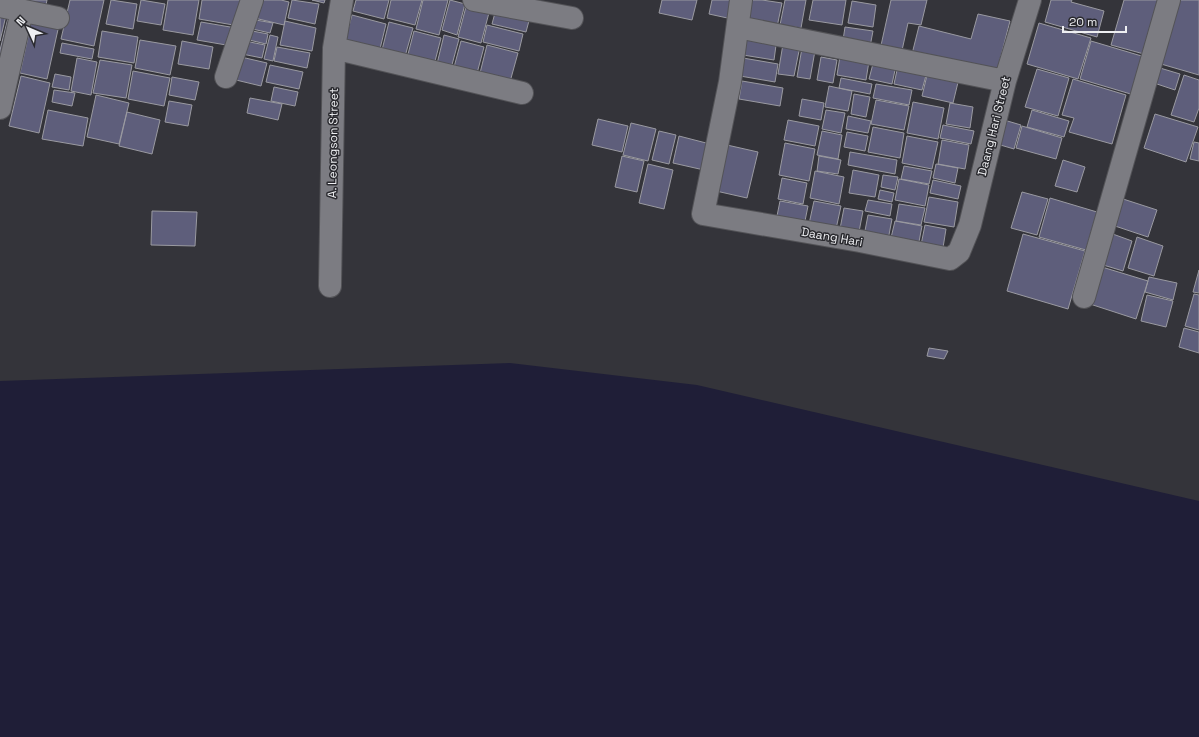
<svg xmlns="http://www.w3.org/2000/svg" width="1199" height="737" viewBox="0 0 1199 737" font-family="'Space Grotesk',sans-serif">
	<rect width="100%" height="100%" fill="#34343a"/>
	<!-- water -->
	<path fill="#1f1e37" d="M510,363L697,385L1199,501V737H0V381Z"/>
	<!-- building -->
	<path fill="#5e5e7b" stroke="#9a9aa1" d="M26,0H47L46,5Z
		M70,0H104L94,46L61,39Z
		M111,0L137,4L133,29L106,24Z
		M141,0L165,4L161,25L137,21Z
		M168,0H199L193,35L163,30Z
		M202,0H244L239,26L199,19Z
		M254,0H281L289,2L284,25L250,17Z
		M292,0L319,4L315,24L288,18Z
		M312,0H325L324,3Z
		M356,0H389L384,19L353,11Z
		M391,0H422L415,25L387,18Z
		M423,0H448L439,35L416,29Z
		M450,0L465,4L457,35L442,30Z
		M662,0H697L692,20L659,13Z
		M712,0H736L732,19L709,14Z
		M747,0H762L782,3L777,27L743,22Z
		M785,0H806L801,28L780,25Z
		M813,0H846L842,25L809,20Z
		M891,0H927L921,25L908,23L901,55L880,50Z
		M1051,0H1072L1071,2L1104,11L1097,37L1045,22Z
		M1124,0H1160L1144,54L1111,45Z
		M1180,0H1199V75L1161,64Z
		M852,1L876,5L873,27L848,23Z
		M467,3L490,9L481,43L458,37Z
		M0,9L7,11L0,41Z
		M496,9L530,17L526,32L492,24Z
		M9,14L14,16L0,60V50Z
		M978,14L1010,21L995,79L911,58L919,26L971,39Z
		M352,15L386,24L379,53L344,44Z
		M32,19L59,25L47,79L20,73Z
		M250,19L273,23L270,33L248,28Z
		M285,21L316,28L312,51L280,45Z
		M201,22L236,28L232,46L197,40Z
		M389,22L413,28L404,60L381,54Z
		M1039,23L1091,38L1078,79L1027,64Z
		M487,25L523,34L519,51L483,42Z
		M845,27L873,31L869,52L842,47Z
		M247,30L268,34L266,44L245,39Z
		M102,31L138,37L134,63L98,57Z
		M414,31L441,38L434,65L407,58Z
		M747,33L777,38L774,60L743,55Z
		M270,35L278,37L273,61L264,59Z
		M444,35L459,39L450,72L436,68Z
		M784,38L801,41L794,76L778,74Z
		M140,40L176,46L170,75L135,68Z
		M182,41L213,47L209,69L178,64Z
		M245,41L265,45L262,58L242,54Z
		M461,41L484,47L476,77L453,71Z
		M1091,41L1145,57L1134,95L1080,79Z
		M803,42L816,45L810,79L797,77Z
		M62,43L94,49L92,59L60,53Z
		M487,45L518,53L508,89L478,81Z
		M277,47L310,53L307,68L274,61Z
		M841,50L870,55L866,80L837,75Z
		M875,56L897,61L892,84L869,79Z
		M241,57L267,63L261,86L236,80Z
		M821,57L837,60L833,83L817,80Z
		M77,58L97,62L91,95L71,91Z
		M743,58L778,64L775,82L740,76Z
		M100,60L132,65L126,98L93,93Z
		M899,61L928,68L922,90L894,84Z
		M270,65L303,72L299,89L266,82Z
		M929,67L960,74L953,103L922,96Z
		M1160,68L1180,74L1175,90L1154,83Z
		M1037,69L1069,78L1058,116L1025,107Z
		M133,71L170,78L164,106L128,99Z
		M55,74L71,77L69,90L52,87Z
		M1184,75L1199,80V108L1194,122L1171,115Z
		M21,76L50,83L39,133L9,126Z
		M172,77L199,82L195,100L169,95Z
		M841,78L872,84L870,94L839,88Z
		M1073,79L1126,95L1112,144L1069,132L1074,118L1062,115Z
		M742,81L783,88L780,106L739,99Z
		M876,84L912,90L909,105L873,98Z
		M829,86L852,91L848,111L825,107Z
		M274,87L298,92L295,106L271,101Z
		M54,90L75,93L72,106L52,102Z
		M854,94L870,97L866,117L851,114Z
		M96,95L129,103L119,144L87,137Z
		M250,98L282,104L278,120L247,113Z
		M802,99L824,103L821,120L799,116Z
		M876,100L909,106L904,130L871,124Z
		M169,101L192,105L188,126L165,122Z
		M913,102L944,108L938,139L907,133Z
		M950,103L973,107L970,128L946,124Z
		M48,110L88,118L83,146L42,139Z
		M826,110L845,113L841,133L822,129Z
		M1032,110L1069,121L1064,137L1027,127Z
		M127,112L160,120L152,154L119,146Z
		M1155,114L1198,127L1186,162L1144,148Z
		M848,116L871,121L868,133L846,129Z
		M598,119L628,126L622,152L592,145Z
		M788,120L819,126L815,146L784,140Z
		M1004,120L1021,125L1014,149L997,144Z
		M631,123L656,129L648,161L623,155Z
		M943,125L974,131L971,144L940,138Z
		M1022,126L1062,138L1056,159L1016,148Z
		M873,127L904,133L900,158L868,152Z
		M659,131L676,135L669,164L652,160Z
		M822,131L842,135L838,159L817,155Z
		M847,132L868,136L865,151L844,147Z
		M679,136L710,144L704,170L673,163Z
		M907,136L938,142L932,169L902,163Z
		M942,140L969,145L965,169L938,164Z
		M1194,142L1199,143V161L1190,159Z
		M785,143L815,149L809,181L779,175Z
		M727,145L758,152L747,198L716,191Z
		M850,152L897,160L895,174L848,165Z
		M622,156L644,161L637,192L615,187Z
		M819,156L841,160L838,174L817,171Z
		M1063,160L1085,167L1077,192L1055,186Z
		M648,164L673,170L664,209L639,203Z
		M936,164L958,168L955,183L933,178Z
		M904,166L932,171L929,184L901,179Z
		M853,170L879,175L875,197L849,193Z
		M815,171L844,177L839,204L810,198Z
		M883,175L898,177L895,190L881,187Z
		M782,178L807,183L803,204L778,199Z
		M899,179L929,185L925,206L895,200Z
		M933,180L961,186L958,199L930,193Z
		M880,190L894,193L892,202L878,199Z
		M1022,192L1048,199L1037,235L1011,228Z
		M929,197L958,202L954,227L924,222Z
		M1050,198L1097,212L1086,250L1039,237Z
		M1120,198L1157,210L1148,237L1112,225Z
		M868,200L892,204L890,216L865,211Z
		M780,201L808,206L803,231L775,226Z
		M814,201L841,206L836,229L809,224Z
		M899,204L925,208L921,225L896,221Z
		M844,208L863,211L858,237L839,234Z
		M152,211L197,212L195,246L151,245Z
		M868,215L892,219L888,240L864,236Z
		M895,221L922,226L918,247L890,242Z
		M925,225L946,229L942,254L920,250Z
		M1110,233L1132,241L1123,271L1100,264Z
		M1023,234L1085,251L1068,309L1007,291Z
		M1137,237L1163,246L1154,276L1128,268Z
		M1102,267L1148,281L1136,319L1090,304Z
		M1199,270V293L1193,292Z
		M1149,277L1177,283L1173,300L1145,292Z
		M1194,294L1199,295V330L1185,326Z
		M1147,295L1173,301L1166,327L1141,321Z
		M1184,328L1199,332V353L1179,347Z
		M929,348L948,351L944,359L927,356Z"/>
	<g fill="none" stroke-linecap="round" stroke-linejoin="round">
		<!-- minor casing -->
		<g stroke="#535357" stroke-width="24">
			<path id="minor" d="M474,0L572,18
				M741,0L730,82L703,214L860,241L950,259L959,252L970,225L1005,81L1030,0
				M0,6L58,18
				M738,27L1005,81
				M334,48L522,93
				M226,77L252,0
				M0,108L22,11
				M330,286L334,48L342,0
				M1084,297L1169,0"/>
		</g>
		<!-- minor -->
		<use href="#minor" stroke="#7c7c82" stroke-width="22"/>
	</g>
	<g text-anchor="middle" stroke-width="3" stroke-linejoin="round" paint-order="stroke">
		<!-- street labels -->
		<g font-size="12" fill="#eeeff2" stroke="#2a2a2f">
			<text transform="translate(994 126) rotate(-76)" y="4">Daang Hari Street</text>
			<text transform="translate(333 143) rotate(-89)" y="4">A. Leongson Street</text>
			<text transform="translate(832 237) rotate(10)" y="4">Daang Hari</text>
		</g>
	</g>
	<!-- north arrow -->
	<g transform="translate(28 28) rotate(314)" stroke="#2a2a2f" stroke-width="3" paint-order="stroke">
	<path d="M0-3L7 15L0 10L-7 15Z" fill="#eeeff2"/>
	<text y="-6" font-size="11" font-weight="bold" text-anchor="middle" fill="#eeeff2">N</text>
	</g>
	<!-- scale -->
	<path d="M1063 26v6h63v-6" fill="none" stroke="#eeeff2" stroke-width="2"/>
	<text x="1069" y="26" font-size="12" fill="#eeeff2" stroke="#2a2a2f" stroke-width="3" paint-order="stroke">20 m</text>
</svg>
